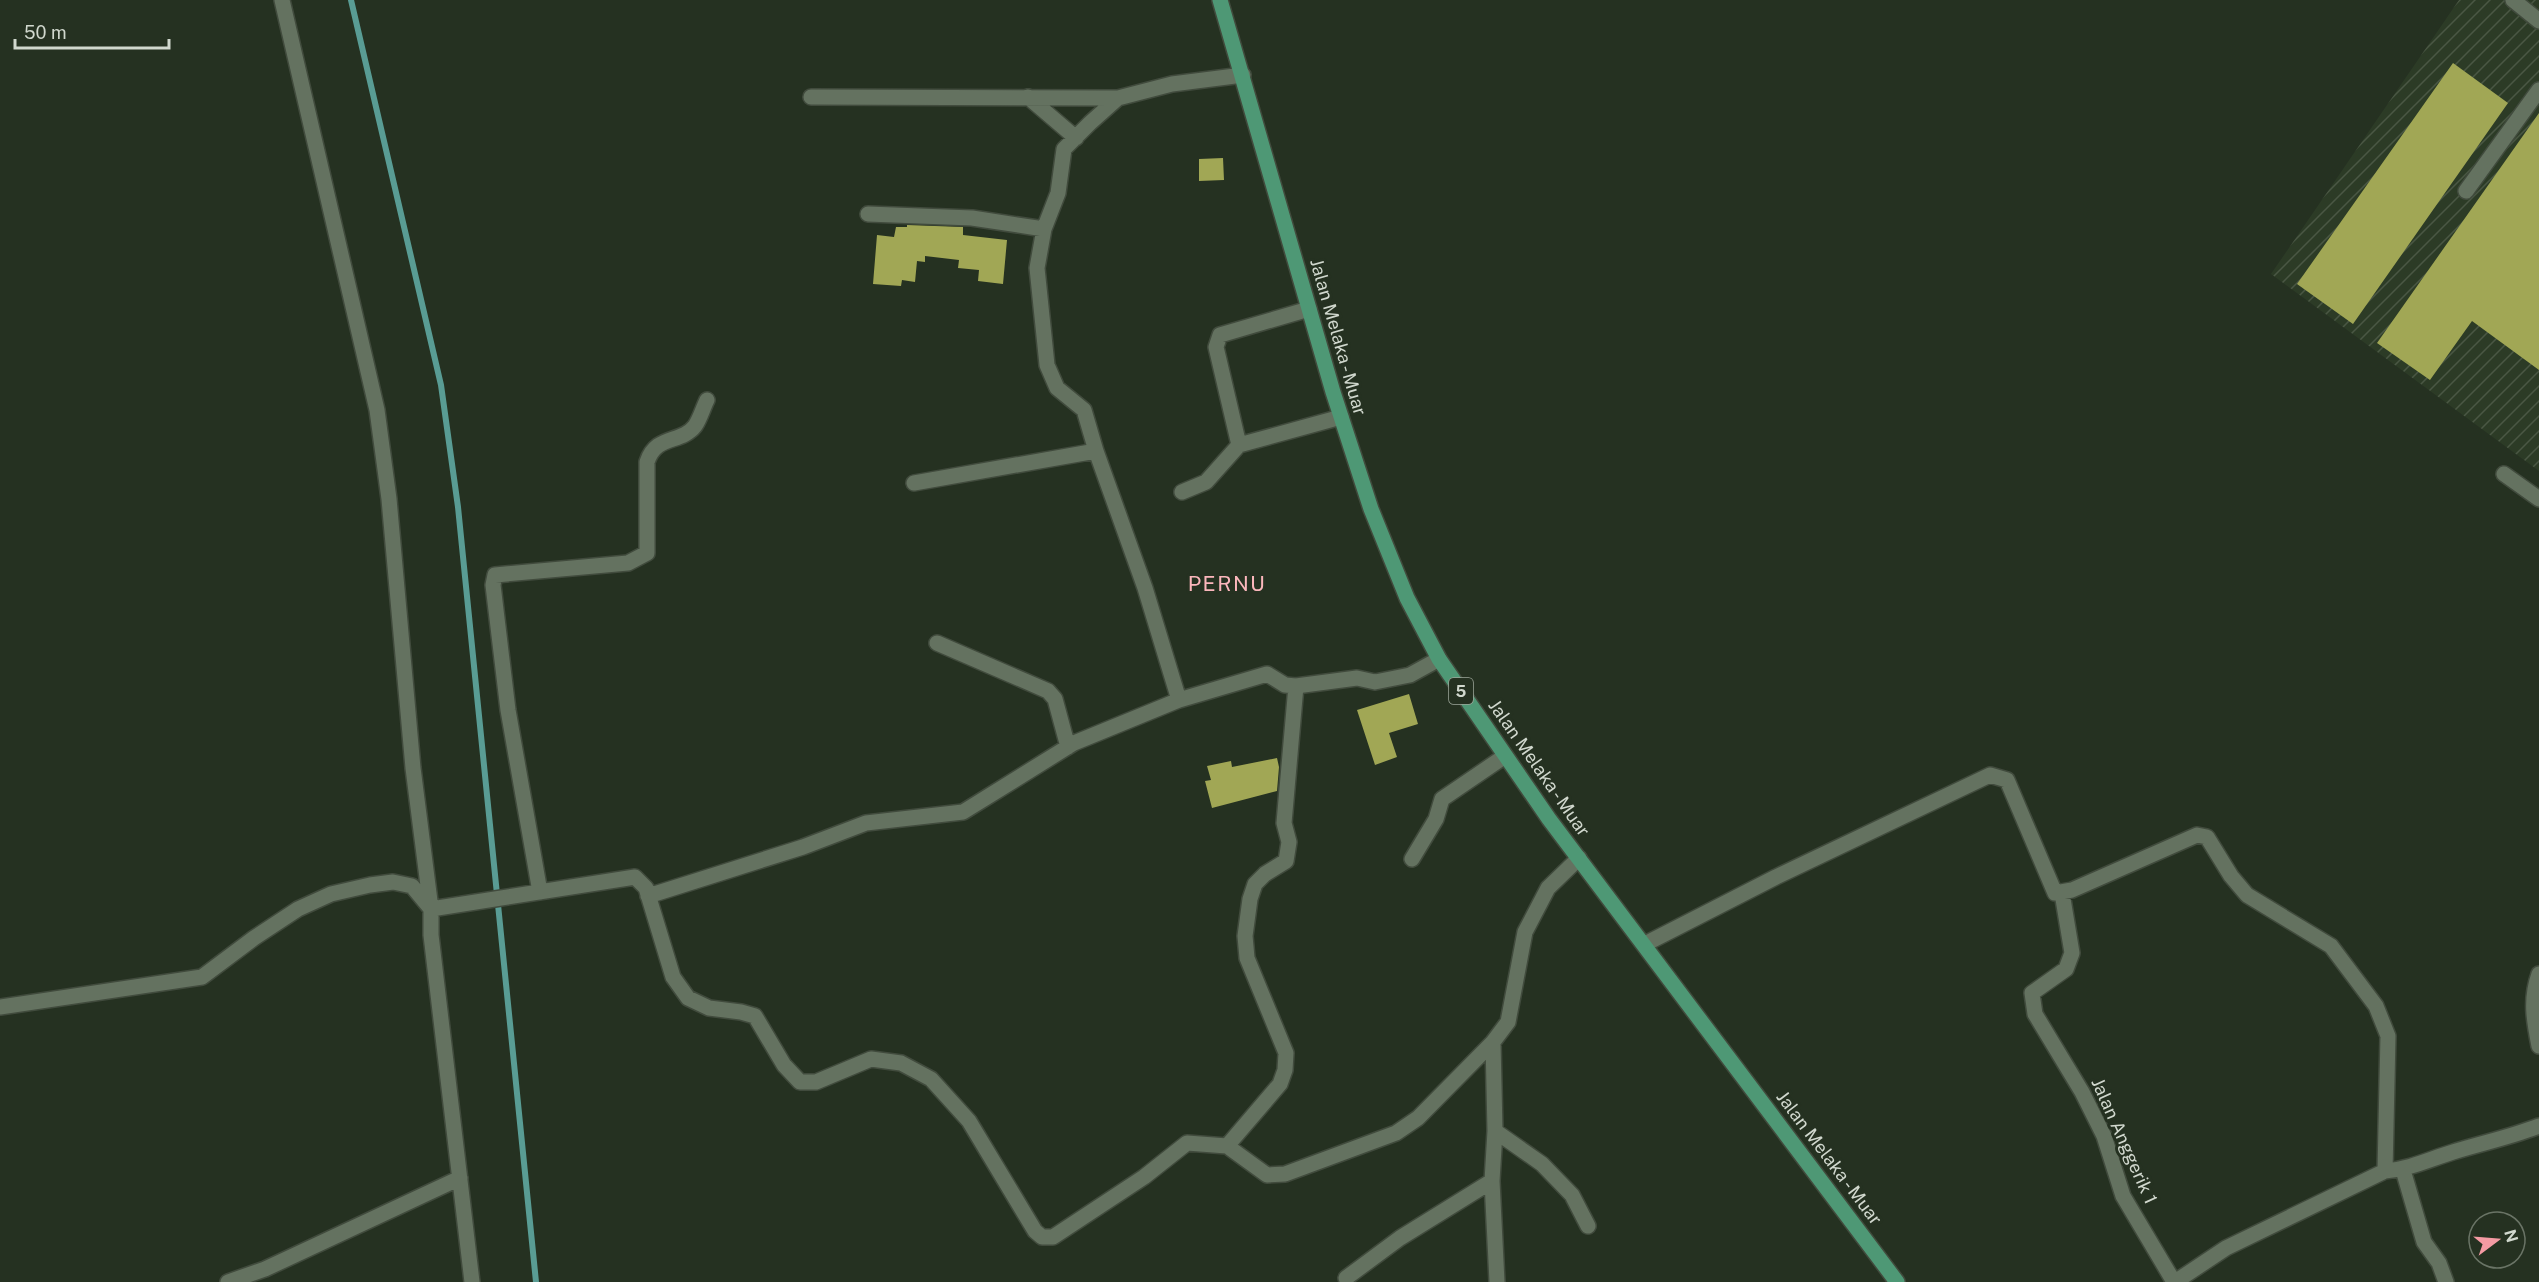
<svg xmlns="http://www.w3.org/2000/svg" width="2539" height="1282" viewBox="0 0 2539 1282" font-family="'Public Sans',sans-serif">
	<defs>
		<pattern id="industrial-furrows" width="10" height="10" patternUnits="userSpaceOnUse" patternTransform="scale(1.5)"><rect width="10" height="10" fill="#2c3b26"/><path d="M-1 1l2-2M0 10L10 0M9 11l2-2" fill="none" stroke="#4a5744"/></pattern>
	</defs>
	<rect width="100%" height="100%" fill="#253121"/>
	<!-- industrial -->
	<path fill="url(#industrial-furrows)" d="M2459,0H2539V471L2271,274Z"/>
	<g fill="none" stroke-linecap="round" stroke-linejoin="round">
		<!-- stream -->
		<path stroke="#599c94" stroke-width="6" d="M351,0L441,385L458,507L536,1282"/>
	</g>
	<!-- building -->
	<path fill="#a1a755" d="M2453,63L2508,103L2353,324L2297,284Z
		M2539,113V370L2472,321L2430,380L2377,343Z
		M1223,158L1224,180L1199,181V159Z
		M907,225L963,227V235L1007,240L1003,284L978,281L979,270L958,268L959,260L925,256V262L917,261L915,282L902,280L901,286L873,284L877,235L894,237L896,227H907Z
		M1409,694L1418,724L1389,733L1397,757L1375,765L1357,710Z
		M1277,758L1279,767L1277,791L1212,808L1205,781L1211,780L1207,766L1231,761L1232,767Z"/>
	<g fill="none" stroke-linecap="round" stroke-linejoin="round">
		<!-- minor casing -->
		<g stroke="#414b3d" stroke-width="18">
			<path id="minor" d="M282,0L377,410L389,499L413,768L431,909V935L472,1282
				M2513,0L2539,21
				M811,97L1118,98
				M1028,97L1076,138
				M2466,191L2539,90
				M868,214L972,218L1044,229
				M1309,309L1220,335L1216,347L1239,445L1341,417
				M2504,474L2539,499
				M914,483L1096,451
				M1182,492L1206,482L1239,445
				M937,643L1048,691L1055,699L1068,747
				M1179,700L1145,588L1096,451L1084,410L1057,388L1047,365L1037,268L1044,229L1058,193L1064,149L1090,123L1118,98L1172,84L1243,75
				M1412,859L1436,819L1442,799L1505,756
				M540,892L508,710L493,585L495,575L628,563L647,553V462C656,434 681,444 695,426C700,419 703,408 707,400
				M2062,893L2072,953L2066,969L2032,993L2035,1014L2082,1092L2104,1136L2123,1196L2174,1282
				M648,896L803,847L866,823L963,812L1074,743L1179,700L1267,674L1285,685L1296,686L1357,678L1375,682L1410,675L1439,659
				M431,909L635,877L646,888L673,977L688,998L709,1008L741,1012L755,1016L784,1065L800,1082H816L871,1059L901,1063L931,1079L969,1121L1035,1231L1042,1237H1053L1144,1177L1187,1143L1227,1146L1267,1175L1285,1174L1396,1133L1418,1118L1493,1042L1508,1022L1525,932L1548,888L1579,858
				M1645,944L1776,877L1990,775L2007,780L2055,893L2072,890L2197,835L2207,837L2231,876L2247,895L2331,946L2376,1006L2388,1036L2385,1171
				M2539,974C2530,999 2534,1021 2539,1046
				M0,1007L202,977L254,938L298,909L331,894L370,885L393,882L412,886L431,909
				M1493,1042L1495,1131L1492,1181L1497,1282
				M1495,1131L1542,1164L1572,1195L1588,1226
				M1227,1146L1280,1084L1285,1070L1286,1053L1247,958L1245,936L1250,899L1255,884L1265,874L1286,861L1289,842L1284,823L1296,686
				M2403,1170L2424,1242L2439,1263L2446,1282
				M1346,1278L1400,1238L1492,1181
				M228,1282L265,1269L460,1178
				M2175,1282L2226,1248L2385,1171C2410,1169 2430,1159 2453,1152C2482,1143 2511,1137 2539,1126"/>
		</g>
		<!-- major casing -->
		<g stroke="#414b3d" stroke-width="18">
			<path id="major" d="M1220,0L1333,392L1371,509L1407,598L1439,659L1549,819L1897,1282"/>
		</g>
		<!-- minor -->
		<use href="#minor" stroke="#647260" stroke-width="15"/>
		<!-- major -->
		<use href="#major" stroke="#4e9875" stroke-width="15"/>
	</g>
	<g text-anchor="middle" stroke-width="6" stroke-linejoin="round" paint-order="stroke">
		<!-- shield labels -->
		<rect fill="#253121" stroke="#9da69a" stroke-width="1.5" x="1449" y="678" width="24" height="26" rx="4.5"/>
		<g font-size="16" font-weight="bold" fill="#d1d8ce">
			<text x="1461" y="697">5</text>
		</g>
		<!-- street labels -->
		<g font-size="18" fill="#d1d8ce" stroke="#253121">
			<text transform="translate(1338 337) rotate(74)" y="6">Jalan Melaka - Muar</text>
			<text transform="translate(1539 768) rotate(55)" y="6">Jalan Melaka - Muar</text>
			<text transform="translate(2124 1141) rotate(66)" y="6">Jalan Anggerik 1</text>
			<text transform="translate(1829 1158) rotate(53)" y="6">Jalan Melaka - Muar</text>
		</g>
		<!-- quarter labels -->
		<g font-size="21" letter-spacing="1.5" fill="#fbb7bc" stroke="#253121">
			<text x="1227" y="591">PERNU</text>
		</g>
	</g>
	<!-- north arrow -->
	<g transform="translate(2497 1240) rotate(74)"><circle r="28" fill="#253121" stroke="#6a7466" stroke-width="1.5"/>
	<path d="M0-4.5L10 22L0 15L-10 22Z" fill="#f49aa3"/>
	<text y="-9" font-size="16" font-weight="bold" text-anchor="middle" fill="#d1d8ce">N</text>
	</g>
	<!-- scale -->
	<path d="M15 39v9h154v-9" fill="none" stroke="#d1d8ce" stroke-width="3"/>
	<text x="24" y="39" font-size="18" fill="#d1d8ce" stroke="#253121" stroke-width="4.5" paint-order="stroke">50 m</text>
</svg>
